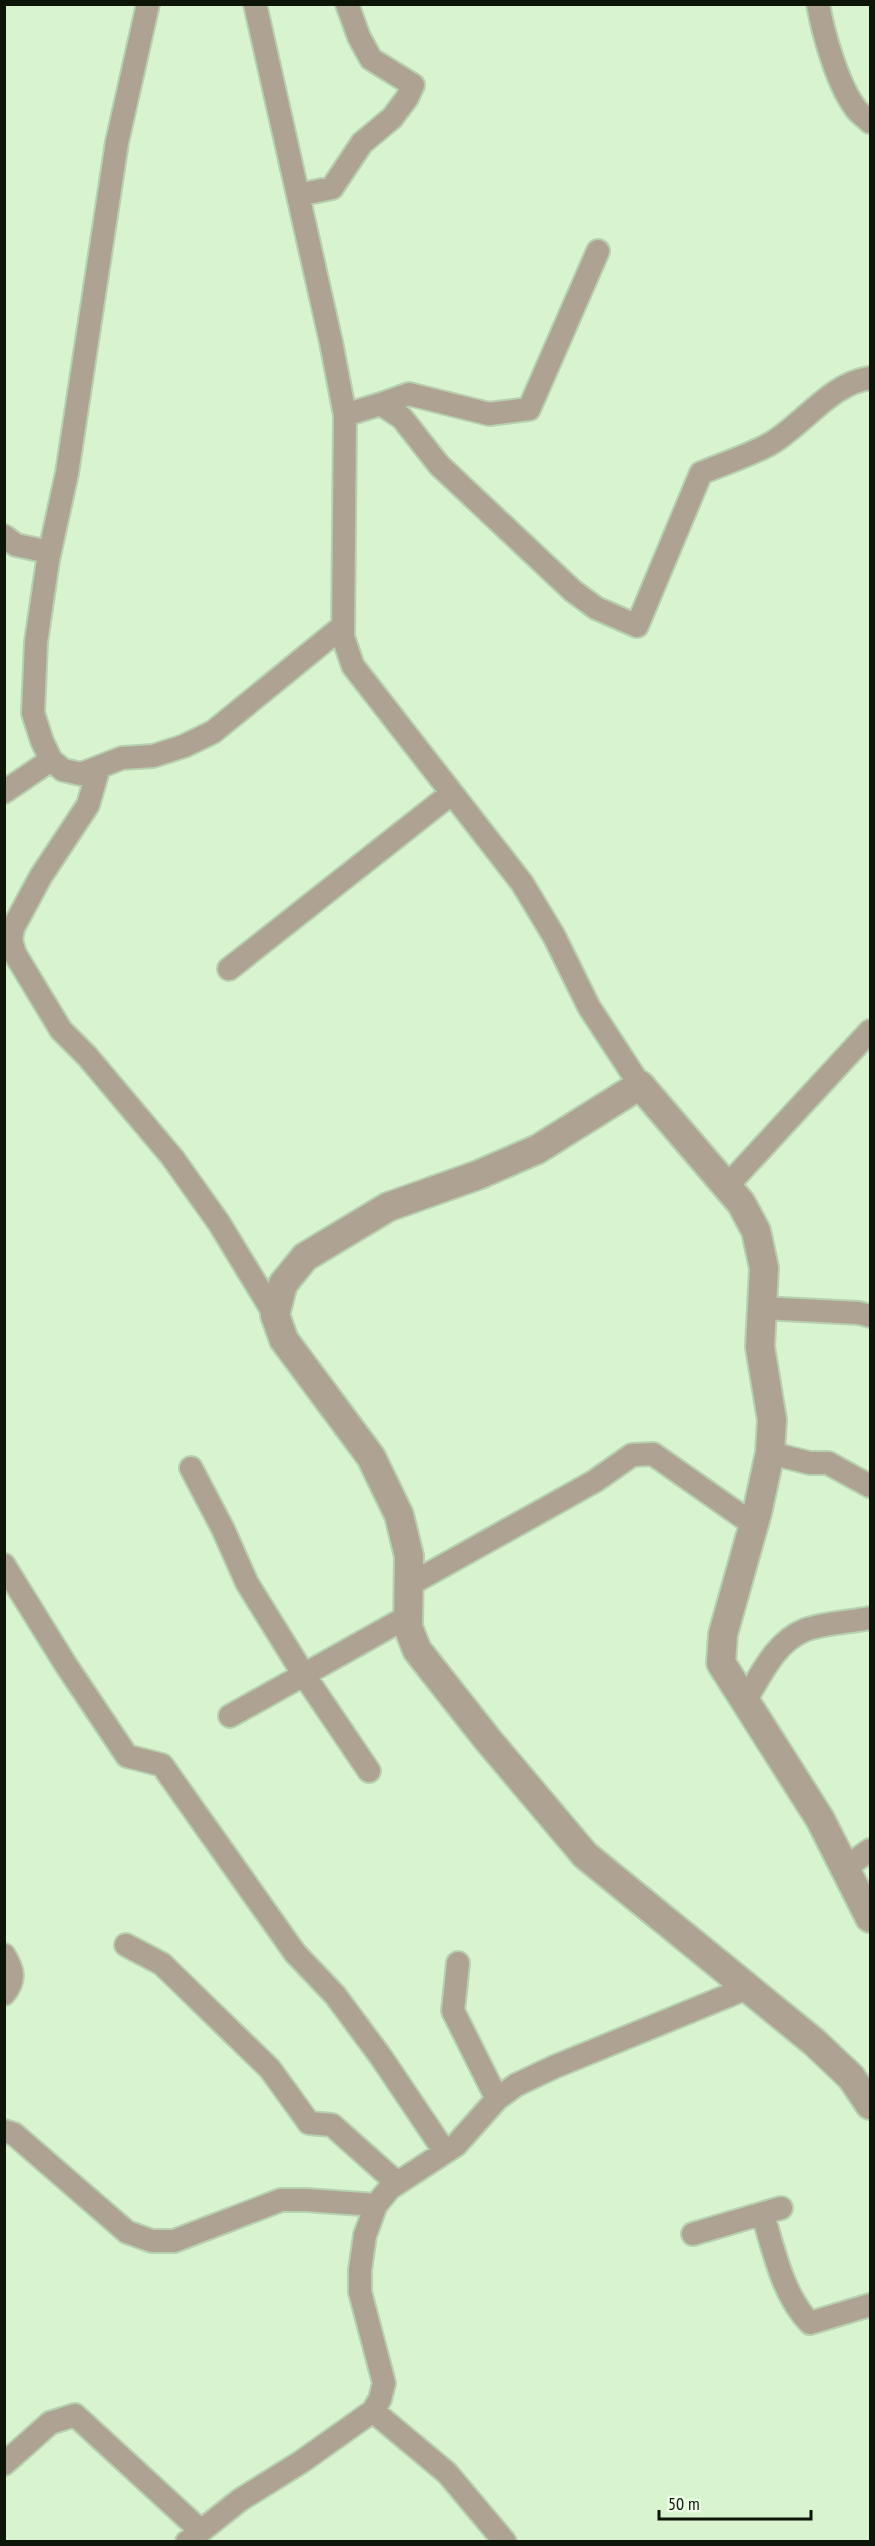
<svg xmlns="http://www.w3.org/2000/svg" width="875" height="2546" viewBox="0 0 875 2546" font-family="'PT Sans Narrow',sans-serif">
	<rect width="100%" height="100%" fill="#d8f4cf"/>
	<g fill="none" stroke-linecap="round" stroke-linejoin="round">
		<!-- minor casing -->
		<g stroke="#b7d0af" stroke-width="26">
			<path id="minor" d="M148,4L117,142L67,473L48,560L36,642L33,713L42,741L51,760L63,770L81,774L122,758L153,756L184,746L213,732L343,626
				M255,4L331,342L345,415L343,637L353,666L522,883L554,936L589,1007L640,1085
				M818,4C823,33 837,82 854,106C858,113 865,117 870,122
				M298,195L332,188L362,143L392,118L407,98L413,85L371,59L359,37L347,4
				M381,404L409,394L489,414L529,409L598,251
				M345,415L381,404L402,418L439,465L573,591L596,608L637,626L701,473C723,464 748,456 770,444C803,425 831,383 870,378
				M4,536L16,545L49,552
				M99,767L88,805L41,876L13,928L11,940L15,954L61,1030L87,1056L172,1157L219,1223L275,1315
				M4,792L51,760
				M229,969L452,793
				M727,1186L870,1031
				M761,1308L859,1313L870,1316
				M770,1453L810,1463H828L870,1486
				M191,1468L223,1529L247,1583L304,1675L369,1771
				M4,1565L66,1665L127,1756L162,1765L295,1953L335,1995L381,2057L445,2152
				M407,1586L595,1481L632,1455L653,1454L754,1525
				M745,1701C761,1675 775,1642 805,1630C823,1623 851,1622 870,1618
				M230,1716L407,1617
				M845,1868L870,1850
				M126,1945L162,1964L270,2069L309,2123L332,2125L397,2183
				M4,1955C13,1970 16,1979 4,1994
				M458,1963L453,2011L497,2099
				M4,2131L14,2134L127,2232L152,2241H174L281,2200H306L376,2205
				M763,2215C774,2251 783,2296 810,2323L870,2305
				M693,2234L781,2208
				M373,2411L447,2473L505,2542
				M4,2464L50,2423L75,2415L200,2530
				M187,2542L240,2500L301,2462L373,2411L380,2399L384,2383L360,2292V2270L365,2235L376,2205L390,2188L456,2145L497,2099L516,2085L554,2067L747,1988"/>
		</g>
		<!-- tertiary casing -->
		<g stroke="#b7d0af" stroke-width="32">
			<path id="tertiary" d="M870,1918L820,1819L721,1663L723,1634L757,1513L770,1453L772,1420L760,1347L764,1268L756,1231L741,1203L640,1085L538,1149L478,1175L388,1207L305,1257L283,1284L275,1315L284,1340L371,1457L399,1515L409,1556L408,1627L417,1650L488,1740L585,1855L814,2042L851,2077L870,2105"/>
		</g>
		<!-- minor -->
		<use href="#minor" stroke="#aea393" stroke-width="22"/>
		<!-- tertiary -->
		<use href="#tertiary" stroke="#aea393" stroke-width="28"/>
	</g>
	<!-- border -->
	<rect width="875" height="2546" fill="none" stroke="#0c1508" stroke-width="12"/>
	<!-- scale -->
	<path d="M659 2510v9h152v-9" fill="none" stroke="#0c1508" stroke-width="3"/>
	<text x="668" y="2510" font-size="18" fill="#0c1508" stroke="#edfee7" stroke-width="4.5" paint-order="stroke">50 m</text>
</svg>
